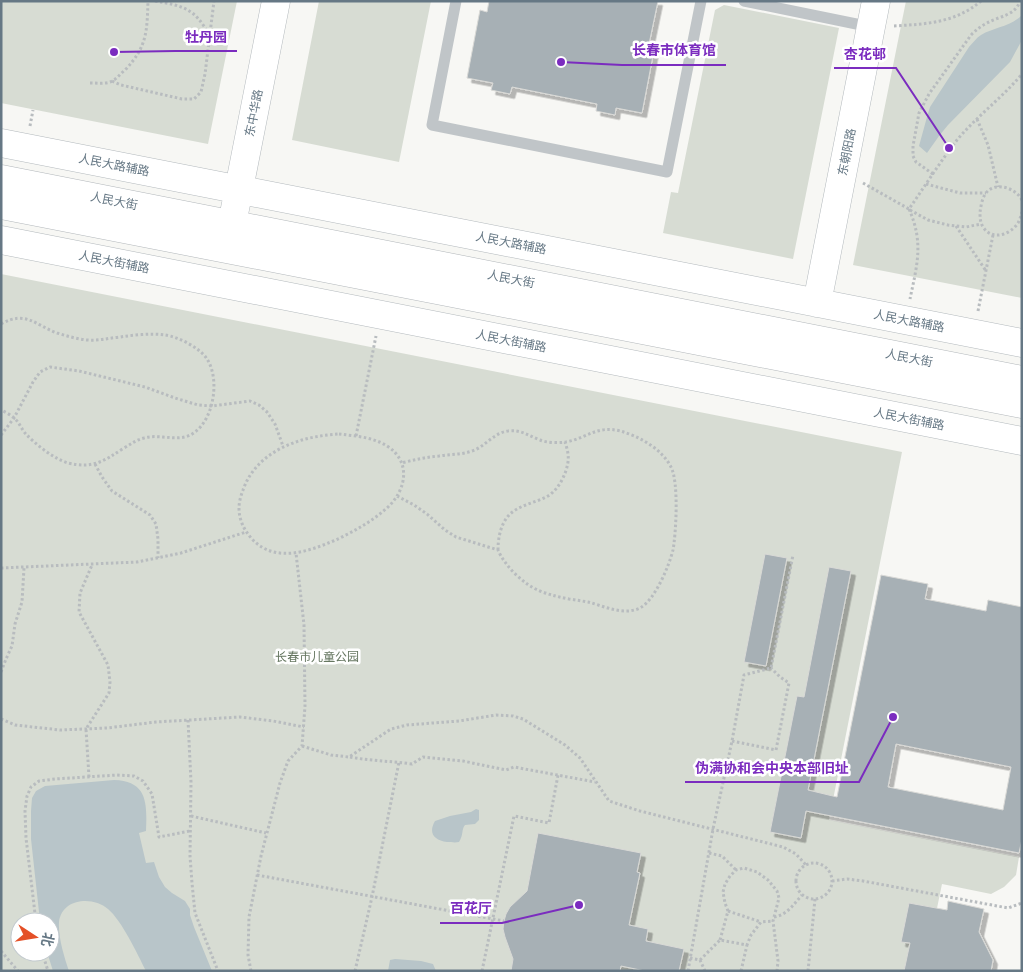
<svg xmlns="http://www.w3.org/2000/svg" width="1023" height="972" viewBox="0 0 1023 972" font-family="'Asap Condensed','Noto Sans SC',sans-serif">
	<defs>
		<filter id="shadow"><feDropShadow dx="4.5" dy="4.5" stdDeviation="0" flood-color="#0004"/></filter>
	</defs>
	<rect width="100%" height="100%" fill="#f7f7f4"/>
	<!-- green -->
	<path fill="#d7dcd3" fill-rule="evenodd" d="M1,1H237L208,144L1,103Z
		M319,1H431L399,162L292,140Z
		M906,1H1022V298L853,265Z
		M724,5L839,28L793,259L663,233L671,192L678,193L715,10Z
		M1,274L902,452L829,820L1019,857L1016,875L1004,887L991,894L942,884L924,971H1ZM20,922H50V952H20Z"/>
	<!-- water -->
	<path fill="#b8c5c9" d="M1022,15V40L1010,62L948,125L939,136L927,153L919,146L927,117L930,107L969,47C973,43 976,38 981,35C994,27 1010,27 1022,15Z
		M114,780C148,781 147,804 146,831L139,833L146,863L154,862L159,877L165,887L172,893L185,901L190,909V915L194,927L212,971H146C137,953 122,921 108,909C93,896 62,898 59,922C58,937 64,956 69,971H53L47,952H50V922H41L39,912L31,839V811L32,798L36,791L45,786Z
		M476,809L479,810V820L475,824L465,825C461,830 464,834 459,842C454,843 452,842 447,842C434,840 428,833 435,821L450,816L471,812Z
		M395,959L421,961L433,964L436,971H388L390,960Z"/>
	<!-- building -->
	<path fill="#a7b0b5" stroke="#d9d9d6" fill-rule="evenodd" filter="url(#shadow)" d="M489,1H658L649,44L655,45L642,113L616,108L615,115L596,111L597,104L512,87L510,94L491,90L493,83L467,78L480,10L487,12Z
		M765,554L787,558L766,666L744,662Z
		M829,567L851,571L808,790L837,797L881,575L928,584L925,599L986,611L988,600L1022,607V839L1019,853L806,811L801,838L770,832L797,696L804,697ZM896,744L1011,767L1003,810L888,787Z
		M538,833L641,853L637,872L640,873L629,925L648,929L646,941L684,949L679,971H645L621,966L620,971H511L513,959L505,937L503,929L504,921L506,914L510,907L527,891Z
		M948,901L984,909L979,932L993,960L991,971H904L910,943L901,942L909,903L947,910Z"/>
	<g fill="none" stroke-linecap="round" stroke-linejoin="round">
		<!-- secondary casing -->
		<g stroke="#b3b9bd" stroke-width="29">
			<path id="secondary" d="M1,143L1022,343
				M232,224L276,1
				M1,240L1022,441
				M817,303L876,1"/>
		</g>
		<!-- primary casing -->
		<g stroke="#b2b7bb" stroke-width="29">
			<path id="primary" d="M1,179L1022,380
				M1,205L1022,404"/>
		</g>
		<!-- path -->
		<path stroke="#b8bcbf" stroke-width="3" stroke-dasharray="2.5 2.5" stroke-linecap="butt" d="M155,1C183,6 195,8 209,35
			M894,26C926,24 955,23 981,1
			M112,81L121,85L182,99H194L201,92L205,74L214,1
			M90,83C97,83 104,84 110,82C116,80 120,74 125,70C147,47 147,32 148,1
			M977,119L988,145L998,187
			M30,126L33,110
			M933,174L916,162L913,156V146L919,113L929,94L971,35C976,30 981,26 987,23C999,16 1015,16 1020,1
			M863,183L909,209C925,186 940,162 957,140C977,116 1002,98 1022,74
			M926,184L960,193H986
			M1022,200C1016,188 995,181 986,193C982,198 981,206 980,212C980,217 980,222 983,227C992,241 1010,235 1018,223C1020,219 1021,216 1022,212
			M909,209C924,243 917,265 910,299
			M910,210L928,220L948,225L966,227L981,224
			M956,226L986,271
			M978,311L993,235
			M1,324C26,310 35,325 57,333C67,336 77,339 87,340C99,341 108,338 120,337C134,335 151,333 165,335C179,337 200,348 207,359C220,379 214,418 195,432C180,444 161,433 144,438C136,440 131,444 124,448C104,461 93,469 68,463C54,459 35,444 25,433C21,428 19,422 14,418C11,415 5,412 1,410
			M339,434C355,436 373,437 387,446C411,461 407,489 388,507C374,520 358,529 340,538C313,550 276,565 252,539C244,530 239,520 239,508C239,502 241,495 243,490C257,450 301,436 339,434Z
			M1,435L14,418L33,382L40,372L50,367L79,371L145,387L175,398L198,405L212,406L250,401L259,405L267,412L275,424L283,446
			M356,436L376,336
			M95,464L102,477L112,491L150,515L156,524L158,539V558
			M397,496L414,505L427,514L445,530L456,537L498,550C504,565 524,585 540,591C550,595 559,597 569,599C576,600 582,601 588,602C604,606 623,616 640,608C655,600 669,566 673,550C676,534 679,482 671,467C662,449 639,436 620,431C597,425 587,438 566,442C558,443 547,443 540,440C529,436 520,429 508,431C493,433 485,447 472,451C461,455 450,454 439,456C426,457 414,460 401,463
			M498,550C498,537 501,523 510,514C520,505 534,503 546,497C558,491 566,475 568,462C569,455 567,448 565,442
			M1,568L137,562L181,553L246,532
			M1,672L6,659L12,646L15,624L22,602L24,568
			M1,719L15,725L60,730L107,728L156,722L240,717L273,721L304,727
			M188,720L191,782L190,856L192,883L195,913L218,971
			M732,741L776,750L789,683L780,677L771,668
			M302,746L331,755L349,757L391,729L407,725L459,721L496,715L513,716L523,719L565,745L580,758L609,801L640,811L783,847L796,854L806,865
			M350,757C371,761 391,761 412,764L423,757L463,761L506,770L514,767L595,782
			M89,777L86,729L109,693L110,682L108,665L79,612L80,593L92,565
			M191,816L266,833
			M709,853L722,856L736,870
			M796 881a18 18 0 1 1 36 0a18 18 0 1 1-36 0Z
			M257,875L504,921
			M832,881L847,879L863,881L1008,908L1022,903
			M728,911L761,922
			M774,917C787,915 794,904 802,895
			M36,922L26,838L25,811L27,796L31,787L39,781L55,779L117,775L134,776L143,781L152,794L159,837L190,831
			M720,940L728,911L725,903L723,892L725,884L730,876L736,870L744,868L757,872L768,880L777,891L779,898L773,921L778,961L777,971
			M1,951L18,971
			M42,952L48,971
			M690,958L700,960L705,971
			M700,960L720,940L747,945L751,935L761,922L773,921
			M251,971L248,955L249,917L261,856L280,783L288,761L302,746L305,706L304,625L296,553
			M355,971L372,897L399,762
			M482,971L514,816L549,823L558,775
			M688,971L713,829L732,741L744,675L771,668L793,555
			M741,971L747,945
			M808,971L815,899"/>
		<!-- lane -->
		<path stroke="#c0c5c8" stroke-width="11" d="M456,1L432,125L667,172L701,1
			M744,1L871,27"/>
		<!-- secondary -->
		<use href="#secondary" stroke="#fff" stroke-width="28"/>
		<!-- primary -->
		<use href="#primary" stroke="#fff" stroke-width="28"/>
	</g>
	<g text-anchor="middle" stroke-width="5" stroke-linejoin="round" paint-order="stroke">
		<!-- street labels -->
		<g font-size="12" fill="#667885" stroke="#fff">
			<text transform="translate(254 113) rotate(-79)" y="4">东中华路</text>
			<text transform="translate(847 152) rotate(-79)" y="4">东朝阳路</text>
			<text transform="translate(114 165) rotate(11)" y="4">人民大路辅路</text>
			<text transform="translate(114 201) rotate(11)" y="4">人民大街</text>
			<text transform="translate(511 243) rotate(11)" y="4">人民大路辅路</text>
			<text transform="translate(114 262) rotate(11)" y="4">人民大街辅路</text>
			<text transform="translate(511 279) rotate(11)" y="4">人民大街</text>
			<text transform="translate(909 321) rotate(11)" y="4">人民大路辅路</text>
			<text transform="translate(511 341) rotate(11)" y="4">人民大街辅路</text>
			<text transform="translate(909 358) rotate(11)" y="4">人民大街</text>
			<text transform="translate(909 419) rotate(11)" y="4">人民大街辅路</text>
		</g>
		<!-- park labels -->
		<g font-size="12" fill="#667761" stroke="#fff">
			<text x="317" y="661">长春市儿童公园</text>
		</g>
	</g>
	<!-- callouts -->
	<path fill="none" stroke="#7b2cbf" stroke-width="2" d="M114 52L175 51H237M561 62L622 65H726M949 148L896 68H834M893 717L859 782H685M579 905L502 923H440"/>
	<g fill="#7b2cbf" stroke="#fff" stroke-width="2">
		<circle cx="114" cy="52" r="5"/>
		<circle cx="561" cy="62" r="5"/>
		<circle cx="949" cy="148" r="5"/>
		<circle cx="893" cy="717" r="5"/>
		<circle cx="579" cy="905" r="5"/>
	</g>
	<g font-size="14" text-anchor="middle" font-weight="bold" fill="#7b2cbf" stroke="#fff" stroke-width="5" stroke-linejoin="round" paint-order="stroke">
		<text x="206" y="42">牡丹园</text>
		<text x="674" y="55">长春市体育馆</text>
		<text x="865" y="59">杏花邨</text>
		<text x="772" y="773">伪满协和会中央本部旧址</text>
		<text x="471" y="913">百花厅</text>
	</g>
	<!-- border -->
	<rect width="1023" height="972" fill="none" stroke="#667885" stroke-width="5"/>
	<!-- north arrow -->
	<g transform="translate(35 937) rotate(102)"><circle r="24" fill="#ffffff" stroke="#c2c9ce"/>
	<path d="M0-4L9 19L0 12L-9 19Z" fill="#e45027"/>
	<text y="-8" font-size="14" font-weight="bold" text-anchor="middle" fill="#667885">北</text>
	</g>
</svg>
